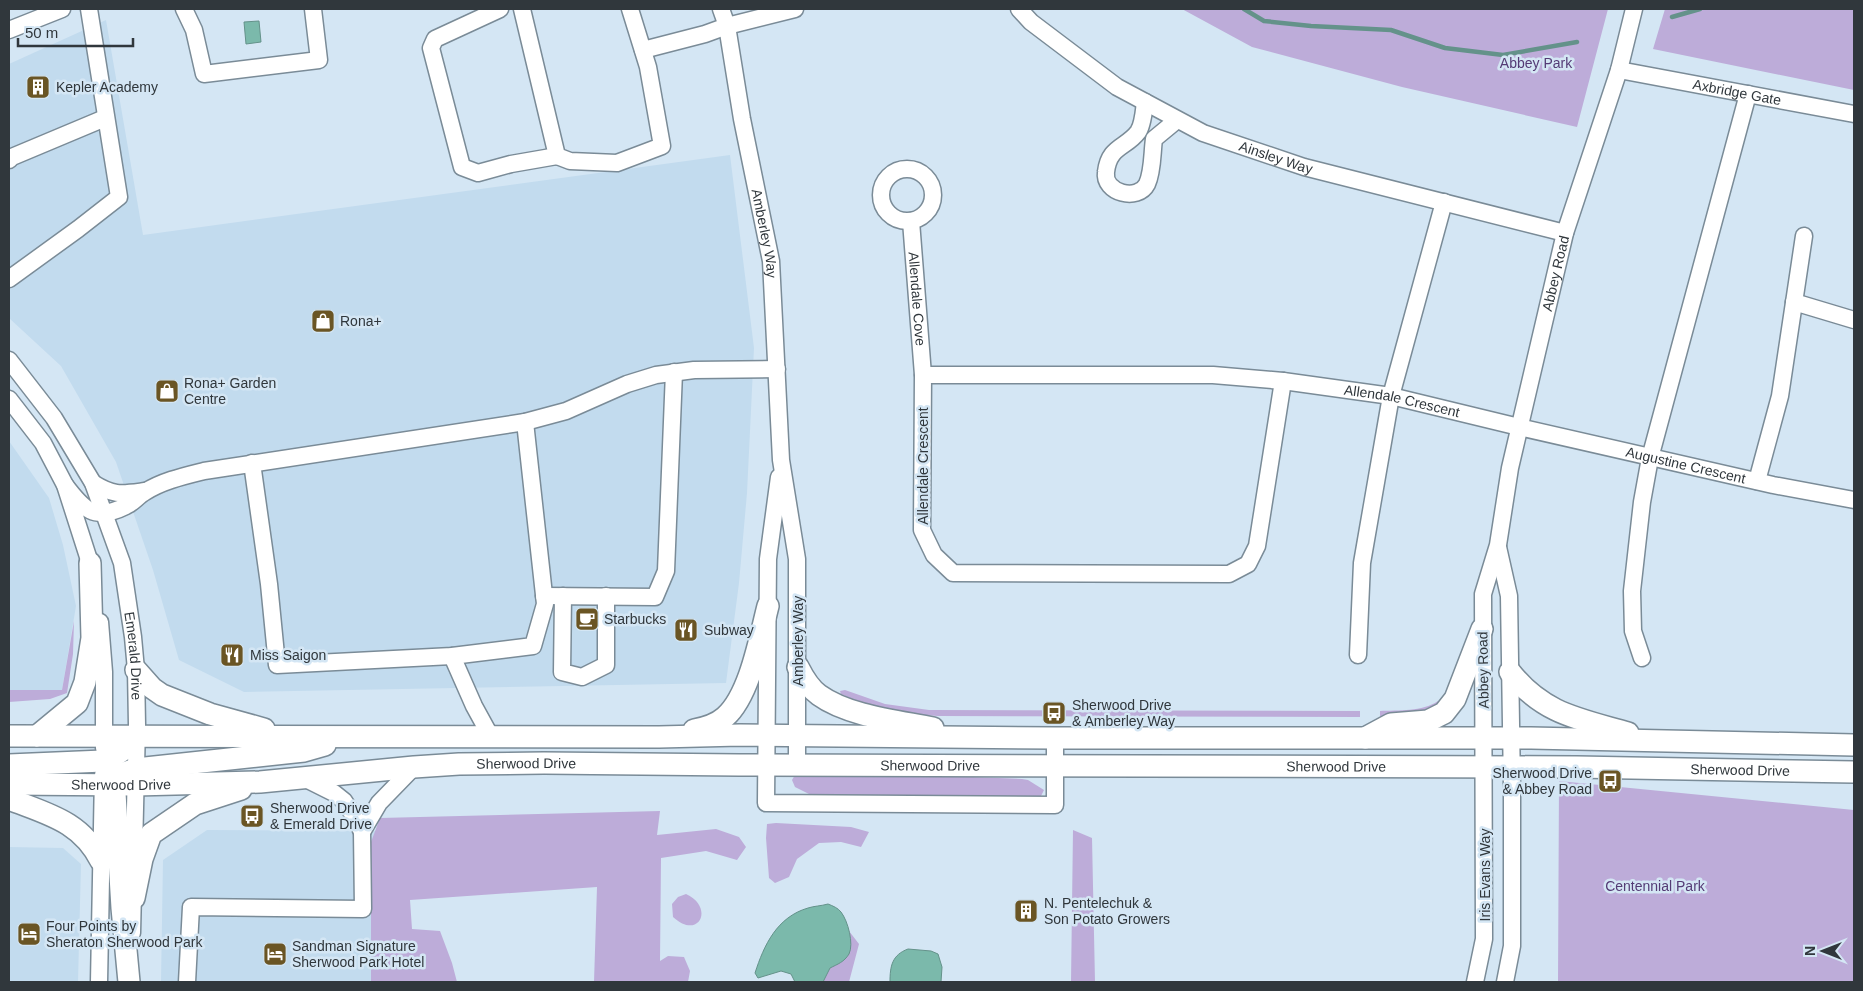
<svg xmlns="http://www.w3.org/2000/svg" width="1863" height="991" viewBox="0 0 1863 991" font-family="Helvetica,sans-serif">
	<rect width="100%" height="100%" fill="#d4e6f4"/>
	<!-- built -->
	<path fill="#c2dbee" d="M106,20L143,235L730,155L754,348L747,493L739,583L726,683L244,692L179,660L153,570L116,462L61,366L9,318V64Z
		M9,441L49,498L63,545L76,606L62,690H9Z
		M207,830L385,831L384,982H161L163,860Z
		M9,847L63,848L81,864L78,982H9Z"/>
	<!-- green -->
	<path fill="#bdacd9" d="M1182,9H1608L1577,127L1402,87L1252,47Z
		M1665,9H1854V90L1653,49Z
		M74,621L73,654L67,693L50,699L9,702V690H62Z
		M845,690L885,704L929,710L1360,711V717L938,716C904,714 871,708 841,694L840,691Z
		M1438,701L1441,702L1422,713L1380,716V711C1399,710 1422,712 1438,701Z
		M869,773L1022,779L1028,780L1044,790L1041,796L1037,798H817L795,787L792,780L795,775Z
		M1559,781L1854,810V982H1558Z
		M660,811L657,835L716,829L739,837L746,847L737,860L706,851L661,858L660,961L668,956L684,957L690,971L688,982H594L597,887L410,900L412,929L440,931L452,963L457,982H371V842L380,818Z
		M776,823L851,827L869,832L861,847L841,842L819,843L797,859L789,877L775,883L769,878L766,838L767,824Z
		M1073,830L1092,838L1095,982H1071Z
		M686,894C715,907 699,941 673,917L672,904L678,897Z
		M849,931L859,944L849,982H823L830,968L850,951Z"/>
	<!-- water -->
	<path fill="#7bb9ab" stroke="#64928a" d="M259,21L261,42L246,44L244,22Z
		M828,904C833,906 838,908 841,912C848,921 854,944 849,954C844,962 838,964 830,968L823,982H795L791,974L781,971L758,978L755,973C764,945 777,917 808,908C814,906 821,906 828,904Z
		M908,949L931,951L938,954L942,967L941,982H890C890,966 892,955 908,949Z"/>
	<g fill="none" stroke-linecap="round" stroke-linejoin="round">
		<!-- stream -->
		<path stroke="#64928a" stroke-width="4.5" d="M1244,9L1264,21L1311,26L1391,30L1445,48L1503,55L1577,42
			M1672,17L1700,9"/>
		<!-- minor casing -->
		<g stroke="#7a8b97" stroke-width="19">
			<g id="minor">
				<path d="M184,9L194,30L204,74L319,60L313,9"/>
				<path d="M500,9L435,39L431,48L462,167L478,173L511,164L557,156"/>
				<path d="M522,9L557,156L570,161L617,163L662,146L648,67L630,9"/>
				<path id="s1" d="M721,9L727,26L742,119L771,261L781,460L797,559V764"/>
				<path id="s2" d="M1019,9L1031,22L1117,87L1203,133L1304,167L1565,233"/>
				<path d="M9,30L62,9"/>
				<path d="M643,50L705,34L727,26L795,9"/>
				<path id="s3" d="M1619,70L1854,114"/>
				<path d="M1145,102C1144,110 1143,125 1138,132C1126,148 1109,146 1106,172C1103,193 1138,202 1147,184C1153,171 1152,153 1154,139L1177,120"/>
				<path d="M9,160L12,157L105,118"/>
				<circle cx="907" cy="195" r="26"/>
				<path id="s4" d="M911,221L923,375L922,530L934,555L953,573L1229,574L1248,564L1257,546L1283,381"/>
				<path d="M9,279L78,229L119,197L89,9"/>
				<path d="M1794,302L1854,320"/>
				<path id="s5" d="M9,360L54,418L93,483L122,563L133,637L136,670L137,725L132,933"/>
				<path id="s6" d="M923,375H1213L1283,381L1391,396L1519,427L1773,485L1854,500"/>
				<path d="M9,399L43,443L65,485L90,563L92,573"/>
				<path d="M252,463L269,584L277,665L452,656L533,646L545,604L525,422"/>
				<path d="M779,477L768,559L766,803L1055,805V738"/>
				<path d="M1757,481L1780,396L1804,236"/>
				<path d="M93,483C114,496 121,494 145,491"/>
				<path d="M65,485C83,509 94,522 126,506C133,503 138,496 145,492C162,481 184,476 204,471L525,422L566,411L627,384L656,375L694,370L777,369"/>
				<path d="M1498,547L1509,596L1512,788V946L1505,982"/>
				<path d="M544,596L655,597L666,571L674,372"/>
				<path d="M563,596L562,672L582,677L606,665V596"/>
				<path d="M100,622L104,672V748"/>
				<path d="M1358,655L1362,563L1391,396L1444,202"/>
				<path d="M452,656L474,706L491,737"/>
				<path d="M1642,658L1633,631L1632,591L1642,502L1650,458L1748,94"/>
				<path d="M362,832L379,803L414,767"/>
				<path d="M99,982L103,775"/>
				<path d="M187,982L191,907L363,909L362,832L356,819L344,801L334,793L304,778"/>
				<path id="s7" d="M1475,982L1484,939L1483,594L1498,545L1510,468L1565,233L1619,70L1634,9"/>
			</g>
		</g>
		<!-- major casing -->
		<g stroke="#7a8b97" stroke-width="24">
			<g id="major">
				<path d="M798,667C803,677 809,688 819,695C848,716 898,721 933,728"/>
				<path d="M136,670L152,688L162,695L210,714L264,729"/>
				<path d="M1510,672C1543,714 1579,719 1628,733"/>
				<path d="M694,730C705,728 716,725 725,717C750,695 760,637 768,606"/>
				<path d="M9,736L659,737L740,735L1055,738H1531L1854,745"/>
				<path d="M37,736L77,703L85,682L92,638L90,563"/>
				<path d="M104,736L112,765L114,777L122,908L129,982"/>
				<path d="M1365,738L1391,724L1428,721L1444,713L1455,699L1482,629"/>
				<path d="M9,765L103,761L111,758L123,750"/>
				<path d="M105,783L121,774L136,769L304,751L325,745"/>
				<path id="s8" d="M9,784L135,785L260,782L414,767L459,764L544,763L739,765L1577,767L1854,772"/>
				<path d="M9,799C47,814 81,821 101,861"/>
				<path d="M134,898L142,859L151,834L195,804L241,789"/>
			</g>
		</g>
		<!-- minor -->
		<use href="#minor" stroke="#fff" stroke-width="16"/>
		<!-- major -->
		<use href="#major" stroke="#fff" stroke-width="21"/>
	</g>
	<!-- icons -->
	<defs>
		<g id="building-square" transform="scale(1.25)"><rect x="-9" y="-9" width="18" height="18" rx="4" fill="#6a5524" stroke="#d4e6f4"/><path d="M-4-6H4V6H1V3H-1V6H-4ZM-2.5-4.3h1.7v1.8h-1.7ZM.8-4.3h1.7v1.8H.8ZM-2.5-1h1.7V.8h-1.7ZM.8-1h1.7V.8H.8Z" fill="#fff"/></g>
		<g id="shop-square" transform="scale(1.25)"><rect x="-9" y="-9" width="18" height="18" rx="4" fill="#6a5524" stroke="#d4e6f4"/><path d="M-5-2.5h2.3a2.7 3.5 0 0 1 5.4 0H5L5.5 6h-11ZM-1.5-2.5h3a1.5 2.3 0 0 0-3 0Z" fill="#fff"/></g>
		<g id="cafe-square" transform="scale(1.25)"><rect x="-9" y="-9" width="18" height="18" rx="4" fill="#6a5524" stroke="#d4e6f4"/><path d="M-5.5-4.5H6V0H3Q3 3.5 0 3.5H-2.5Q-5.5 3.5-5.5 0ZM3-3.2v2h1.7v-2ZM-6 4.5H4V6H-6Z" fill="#fff"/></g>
		<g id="restaurant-square" transform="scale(1.25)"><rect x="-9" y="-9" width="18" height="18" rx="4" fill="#6a5524" stroke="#d4e6f4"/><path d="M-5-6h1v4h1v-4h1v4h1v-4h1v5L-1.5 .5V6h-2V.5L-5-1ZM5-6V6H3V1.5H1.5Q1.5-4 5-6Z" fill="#fff"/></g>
		<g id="bus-square" transform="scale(1.25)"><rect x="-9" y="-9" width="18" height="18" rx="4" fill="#6a5524" stroke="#d4e6f4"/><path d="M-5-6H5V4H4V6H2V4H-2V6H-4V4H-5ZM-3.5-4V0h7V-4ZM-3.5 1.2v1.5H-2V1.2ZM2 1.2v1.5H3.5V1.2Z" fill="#fff"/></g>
		<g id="hotel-square" transform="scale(1.25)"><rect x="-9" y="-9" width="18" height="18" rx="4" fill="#6a5524" stroke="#d4e6f4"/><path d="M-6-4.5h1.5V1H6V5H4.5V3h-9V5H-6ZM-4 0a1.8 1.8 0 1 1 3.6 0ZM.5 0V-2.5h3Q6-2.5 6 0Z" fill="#fff"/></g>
	</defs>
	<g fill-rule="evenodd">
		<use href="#building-square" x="38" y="87"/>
		<use href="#shop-square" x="323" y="321"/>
		<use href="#shop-square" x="167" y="391"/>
		<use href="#cafe-square" x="587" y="619"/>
		<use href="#restaurant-square" x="686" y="630"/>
		<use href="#restaurant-square" x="232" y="655"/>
		<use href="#bus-square" x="1054" y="713"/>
		<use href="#bus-square" x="1610" y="781"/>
		<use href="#bus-square" x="252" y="816"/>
		<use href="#building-square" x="1026" y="911"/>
		<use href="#hotel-square" x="29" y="934"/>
		<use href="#hotel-square" x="275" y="954"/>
	</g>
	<g text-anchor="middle" stroke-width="5" stroke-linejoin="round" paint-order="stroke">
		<!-- park labels -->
		<g font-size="14" fill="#543b75" stroke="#d4e6f4">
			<text x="1536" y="68">Abbey Park</text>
			<text x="1655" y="891">Centennial Park</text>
		</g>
		<!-- poi labels -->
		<g font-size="14" fill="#30373c" stroke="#d4e6f4" text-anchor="start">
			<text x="56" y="92">Kepler Academy</text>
			<text x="340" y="326">Rona+</text>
			<text x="184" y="388">Rona+ Garden<tspan x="184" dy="16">Centre</tspan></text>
			<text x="604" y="624">Starbucks</text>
			<text x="704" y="635">Subway</text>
			<text x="250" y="660">Miss Saigon</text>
			<text x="1072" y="710">Sherwood Drive<tspan x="1072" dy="16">&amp; Amberley Way</tspan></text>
			<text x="1592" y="778" text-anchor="end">Sherwood Drive<tspan x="1592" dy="16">&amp; Abbey Road</tspan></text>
			<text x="270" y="813">Sherwood Drive<tspan x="270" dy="16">&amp; Emerald Drive</tspan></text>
			<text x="1044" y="908">N. Pentelechuk &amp;<tspan x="1044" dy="16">Son Potato Growers</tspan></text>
			<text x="46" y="931">Four Points by<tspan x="46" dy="16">Sheraton Sherwood Park</tspan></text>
			<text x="292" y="951">Sandman Signature<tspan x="292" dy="16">Sherwood Park Hotel</tspan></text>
		</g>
		<!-- street labels -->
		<g font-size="14" fill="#30373c" stroke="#d4e6f4">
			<text dy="5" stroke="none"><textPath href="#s3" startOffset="120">Axbridge Gate</textPath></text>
			<text dy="5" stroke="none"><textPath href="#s2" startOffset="300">Ainsley Way</textPath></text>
			<text dy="5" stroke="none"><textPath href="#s1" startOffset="229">Amberley Way</textPath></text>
			<text dy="5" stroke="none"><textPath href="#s7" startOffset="718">Abbey Road</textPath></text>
			<text dy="5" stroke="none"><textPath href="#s4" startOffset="78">Allendale Cove</textPath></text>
			<text dy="5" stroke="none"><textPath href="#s6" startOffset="481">Allendale Crescent</textPath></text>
			<text dy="5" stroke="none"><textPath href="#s6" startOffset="772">Augustine Crescent</textPath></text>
			<text transform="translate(923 466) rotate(-90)" y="5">Allendale Crescent</text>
			<text transform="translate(798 641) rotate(-90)" y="5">Amberley Way</text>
			<text dy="5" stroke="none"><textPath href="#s5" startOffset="328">Emerald Drive</textPath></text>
			<text transform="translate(1483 670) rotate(-91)" y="5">Abbey Road</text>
			<text dy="5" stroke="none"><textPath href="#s8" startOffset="518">Sherwood Drive</textPath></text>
			<text dy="5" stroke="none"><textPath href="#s8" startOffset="922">Sherwood Drive</textPath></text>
			<text dy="5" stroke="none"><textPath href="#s8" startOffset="1328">Sherwood Drive</textPath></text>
			<text dy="5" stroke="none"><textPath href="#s8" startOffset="1732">Sherwood Drive</textPath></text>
			<text dy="5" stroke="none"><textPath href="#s8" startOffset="112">Sherwood Drive</textPath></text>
			<text transform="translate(1485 875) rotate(-90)" y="5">Iris Evans Way</text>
		</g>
	</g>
	<!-- border -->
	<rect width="1863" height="991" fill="none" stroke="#30373c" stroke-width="20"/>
	<!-- north arrow -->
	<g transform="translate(1823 951) rotate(270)" stroke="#d4e6f4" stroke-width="4" paint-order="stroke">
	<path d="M0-4L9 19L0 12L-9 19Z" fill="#30373c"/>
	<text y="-8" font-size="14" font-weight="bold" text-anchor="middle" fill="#30373c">N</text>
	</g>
	<!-- scale -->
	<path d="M18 38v8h115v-8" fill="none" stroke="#30373c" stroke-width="2.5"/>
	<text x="25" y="38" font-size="15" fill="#30373c" stroke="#d4e6f4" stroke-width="4" paint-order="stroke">50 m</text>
</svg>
